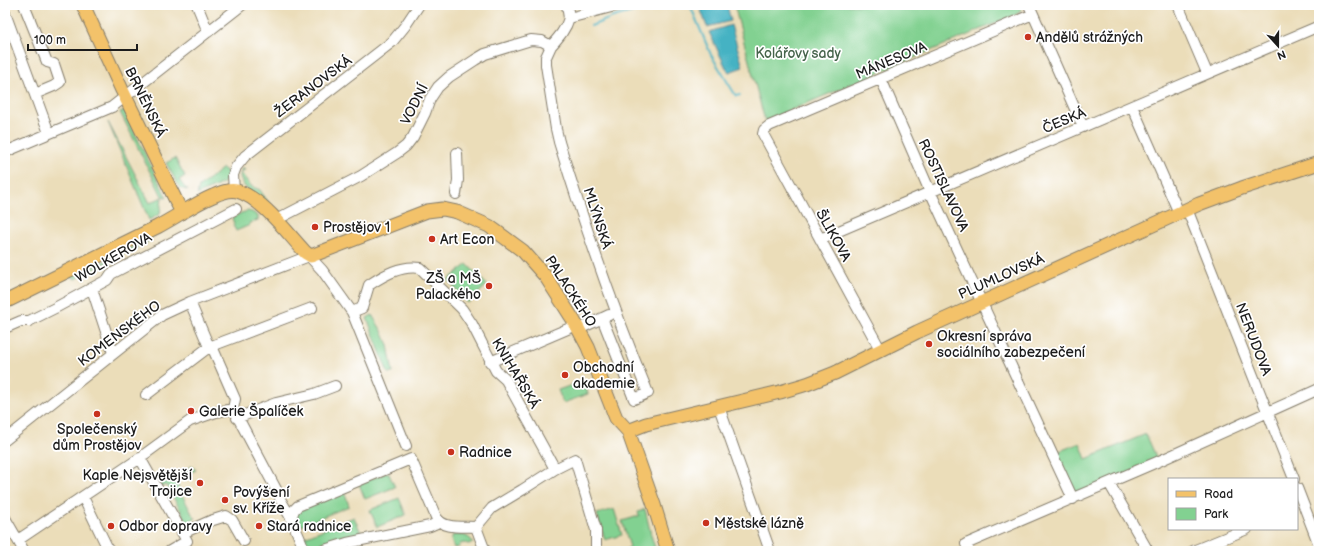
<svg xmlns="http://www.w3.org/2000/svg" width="1324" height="556" viewBox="0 0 1324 556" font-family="'Balsamiq Sans',sans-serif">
	<rect width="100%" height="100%" fill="#fff"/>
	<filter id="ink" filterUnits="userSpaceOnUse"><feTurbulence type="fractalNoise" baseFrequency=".025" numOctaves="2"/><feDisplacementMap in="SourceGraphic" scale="8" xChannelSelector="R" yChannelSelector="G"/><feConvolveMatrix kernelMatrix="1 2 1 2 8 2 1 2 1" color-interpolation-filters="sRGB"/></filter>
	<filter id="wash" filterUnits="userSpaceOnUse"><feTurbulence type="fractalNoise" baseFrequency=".012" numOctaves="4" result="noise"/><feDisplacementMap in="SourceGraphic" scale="16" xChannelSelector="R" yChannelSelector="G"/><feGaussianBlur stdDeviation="0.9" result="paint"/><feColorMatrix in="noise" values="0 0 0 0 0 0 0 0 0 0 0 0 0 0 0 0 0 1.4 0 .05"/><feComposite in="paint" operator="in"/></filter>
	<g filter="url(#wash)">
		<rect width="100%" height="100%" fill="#ebddb9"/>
		<!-- green -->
		<path fill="#82d191" stroke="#4f7656" d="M734,5H1021C1022,10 1019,13 1015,15L765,121Z
			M125,110L135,133L167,198L162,196L120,112Z
			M108,122L150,203L162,197L160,214L149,220Z
			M175,158L185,176L179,180L185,188L188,189L186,190L180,188L166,163Z
			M223,168L228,173L229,178C226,184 205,190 197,195L199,187Z
			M242,168L245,170L241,173L251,186L260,190L271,206C259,197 233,186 242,168Z
			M248,211L252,212L258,216V220L249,223L250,225L236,231L233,225L234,224L232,218L241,213Z
			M149,238L148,242L75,279L69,275L97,265Z
			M467,264L487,285L468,303L448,280Z
			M372,315L382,331L388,345L393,373H388L367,318Z
			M584,381L588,394L563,403L558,390Z
			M1146,434L1158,461L1073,499L1052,454L1080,443L1086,459Z
			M192,466L196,470L174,479L192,514L196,518L188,523L166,485L161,487L160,485L162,483Z
			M388,472L395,487L365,499L359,484Z
			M344,491L349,506L298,527L296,516L298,511Z
			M399,498L406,515L377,527L370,510Z
			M614,509L622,535L605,540L597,514Z
			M645,509L651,535L656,551H627L626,549L630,547L622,521L639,516L638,512Z
			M354,517L361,533L346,540L314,550L309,548L302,538Z
			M453,535C461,535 469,534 473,543L468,544L465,543L460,544L459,547L454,548L451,540Z"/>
		<!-- water -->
		<path fill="#45b2c3" stroke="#306770" d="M699,5H727L731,21L707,27Z
			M731,25L743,67L729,72L727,70L709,32Z"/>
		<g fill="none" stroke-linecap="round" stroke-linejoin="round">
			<!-- stream -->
			<path stroke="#45b2c3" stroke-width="2" d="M690,5L711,55L736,96L740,95
				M591,26L613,17L658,5"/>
		</g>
	</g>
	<g filter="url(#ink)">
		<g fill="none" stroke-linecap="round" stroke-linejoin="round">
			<!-- minor casing -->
			<g stroke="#847c6a" stroke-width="12">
				<path id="minor" d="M24,5L47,62L54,64L60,82L54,86L35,94
					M197,5L208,32
					M567,5L569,18
					M1029,5L1083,127
					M1178,5L1207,73
					M5,13L49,133
					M551,46L546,57V65L556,129L559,142C585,227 614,311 648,393L634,399L602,318
					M881,79L928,187L1073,499
					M1132,106L1179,213
					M5,152L112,107L242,5
					M234,191L233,175L236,167L245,156L392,42L405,26L419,5
					M456,194L458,180L457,153
					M1187,209L1294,479
					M276,220L361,176L397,153L406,146L413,137L425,113L430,99L438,87L449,77L475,60L485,54L531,40L542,41L551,46C559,37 566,29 569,18L619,5
					M820,239L1319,26
					M92,289L113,353
					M190,302L209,347L214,351L235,399L233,409
					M352,312L362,308L369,285C384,275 401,265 420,268L462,309L472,324L496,371L506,380L555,469
					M5,328L21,321H29L55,308L107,280L111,274L236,209
					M579,329L609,315
					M880,349L763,134L764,130L769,126L1033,14
					M490,362L577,325
					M146,395L209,347L312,308
					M719,407L770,551
					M235,412L277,491
					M237,418L276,403L314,394L335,386
					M5,440L162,315L190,302L309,256L322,270L352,312L406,446
					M145,454L190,421L216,412L233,409
					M1109,483L1148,551
					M1297,488L1319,545
					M83,497L109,551
					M280,499L291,518
					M5,518L24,551
					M476,527L492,508L522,490L555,469L575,459L596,530V551
					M476,527L485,551
					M183,533L210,521L226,516L232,520L244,541
					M18,540L140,458L187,541L170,551
					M305,551L291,518L294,510L298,506L411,459L436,517C444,530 463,526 476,527
					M321,551L347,543L430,526L439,522
					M969,551L966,544L1157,462L1319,389
					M1193,551L1247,529"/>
			</g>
			<!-- major casing -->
			<g stroke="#847c6a" stroke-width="15">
				<path id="major" d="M83,5L122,90L182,213
					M5,302C56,277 107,252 157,227C176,217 194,204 213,196C220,193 229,189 237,191C261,197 289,235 306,253L311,256L427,211L443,209L457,212L489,226L523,251L546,277L574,321L588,347L616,418L628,431L654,505L668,551
					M628,431L646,424L780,392L807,384L835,373L917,332L1199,204L1242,188L1319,163"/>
			</g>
			<!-- minor -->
			<use href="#minor" stroke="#fff" stroke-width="10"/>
			<!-- major -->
			<use href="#major" stroke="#f3c26a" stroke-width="13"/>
		</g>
	</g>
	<!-- markers -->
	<g fill="#c8321e" stroke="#fff" stroke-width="1.5">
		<circle cx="1028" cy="37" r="4"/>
		<circle cx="315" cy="227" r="4"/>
		<circle cx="432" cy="239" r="4"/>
		<circle cx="489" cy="286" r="4"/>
		<circle cx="929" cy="344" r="4"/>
		<circle cx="565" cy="375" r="4"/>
		<circle cx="191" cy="411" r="4"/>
		<circle cx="97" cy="414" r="4"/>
		<circle cx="451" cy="452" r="4"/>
		<circle cx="200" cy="483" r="4"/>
		<circle cx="225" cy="500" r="4"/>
		<circle cx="706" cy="523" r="4"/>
		<circle cx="111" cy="526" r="4"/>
		<circle cx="259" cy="526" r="4"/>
	</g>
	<g text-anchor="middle" stroke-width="3.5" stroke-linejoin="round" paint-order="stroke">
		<!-- poi labels -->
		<g font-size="14" fill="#1c1c1c" stroke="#fff" text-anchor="start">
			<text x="1036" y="42">Andělů strážných</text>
			<text x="323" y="232">Prostějov 1</text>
			<text x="440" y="244">Art Econ</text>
			<text x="481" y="283" text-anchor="end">ZŠ a MŠ<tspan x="481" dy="16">Palackého</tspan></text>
			<text x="937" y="341">Okresní správa<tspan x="937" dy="16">sociálního zabezpečení</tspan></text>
			<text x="573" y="372">Obchodní<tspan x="573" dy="16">akademie</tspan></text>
			<text x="199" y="416">Galerie Špalíček</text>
			<text x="97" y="434" text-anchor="middle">Společenský<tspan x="97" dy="16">dům Prostějov</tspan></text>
			<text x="459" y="457">Radnice</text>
			<text x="192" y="480" text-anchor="end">Kaple Nejsvětější<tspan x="192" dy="16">Trojice</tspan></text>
			<text x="233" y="497">Povýšení<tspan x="233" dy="16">sv. Kříže</tspan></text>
			<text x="714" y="528">Městské lázně</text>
			<text x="119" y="531">Odbor dopravy</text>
			<text x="267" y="531">Stará radnice</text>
		</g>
		<!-- park labels -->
		<g font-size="14" fill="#45644b" stroke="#fff">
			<text x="798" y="58">Kolářovy sady</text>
		</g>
		<!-- street labels -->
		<g font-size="14" fill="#1c1c1c" stroke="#fff">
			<text transform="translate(891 60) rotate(-23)" y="5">MÁNESOVA</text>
			<text transform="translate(313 86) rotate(-37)" y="5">ŽERANOVSKÁ</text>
			<text transform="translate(146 102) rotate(64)" y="5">BRNĚNSKÁ</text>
			<text transform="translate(414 104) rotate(-63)" y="5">VODNÍ</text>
			<text transform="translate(1064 120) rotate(-23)" y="5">ČESKÁ</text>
			<text transform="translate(944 185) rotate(65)" y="5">ROSTISLAVOVA</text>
			<text transform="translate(598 218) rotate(72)" y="5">MLÝNSKÁ</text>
			<text transform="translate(834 235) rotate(61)" y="5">ŠLIKOVA</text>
			<text transform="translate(113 257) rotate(-30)" y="5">WOLKEROVA</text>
			<text transform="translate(1001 276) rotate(-24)" y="5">PLUMLOVSKÁ</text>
			<text transform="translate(571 291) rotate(57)" y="5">PALACKÉHO</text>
			<text transform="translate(119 333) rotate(-37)" y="5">KOMENSKÉHO</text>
			<text transform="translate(1254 339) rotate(69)" y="5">NERUDOVA</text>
			<text transform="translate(516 373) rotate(59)" y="5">KNIHAŘSKÁ</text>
		</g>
	</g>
	<!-- margin -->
	<rect width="1324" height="556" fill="none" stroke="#fff" stroke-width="20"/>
	<!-- legend -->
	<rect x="1168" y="478" width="130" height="52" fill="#ffffff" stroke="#a4a4a4"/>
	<rect x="1176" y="491" width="20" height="6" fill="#f3c26a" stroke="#a4a4a4"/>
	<text x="1204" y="498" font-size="12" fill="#1c1c1c">Road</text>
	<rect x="1176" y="508" width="20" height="12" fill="#82d191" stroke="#a4a4a4"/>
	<text x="1204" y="518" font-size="12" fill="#1c1c1c">Park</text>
	<!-- north arrow -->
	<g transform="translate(1278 46) rotate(159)" stroke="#ffffff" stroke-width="3" paint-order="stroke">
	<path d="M0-3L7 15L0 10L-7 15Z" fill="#1c1c1c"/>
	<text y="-6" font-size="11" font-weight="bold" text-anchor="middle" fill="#1c1c1c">N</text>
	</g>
	<!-- scale -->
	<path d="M28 44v6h109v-6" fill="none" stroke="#1c1c1c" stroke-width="2"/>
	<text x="34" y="44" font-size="12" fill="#1c1c1c" stroke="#ffffff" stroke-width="3" paint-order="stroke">100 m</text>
</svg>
